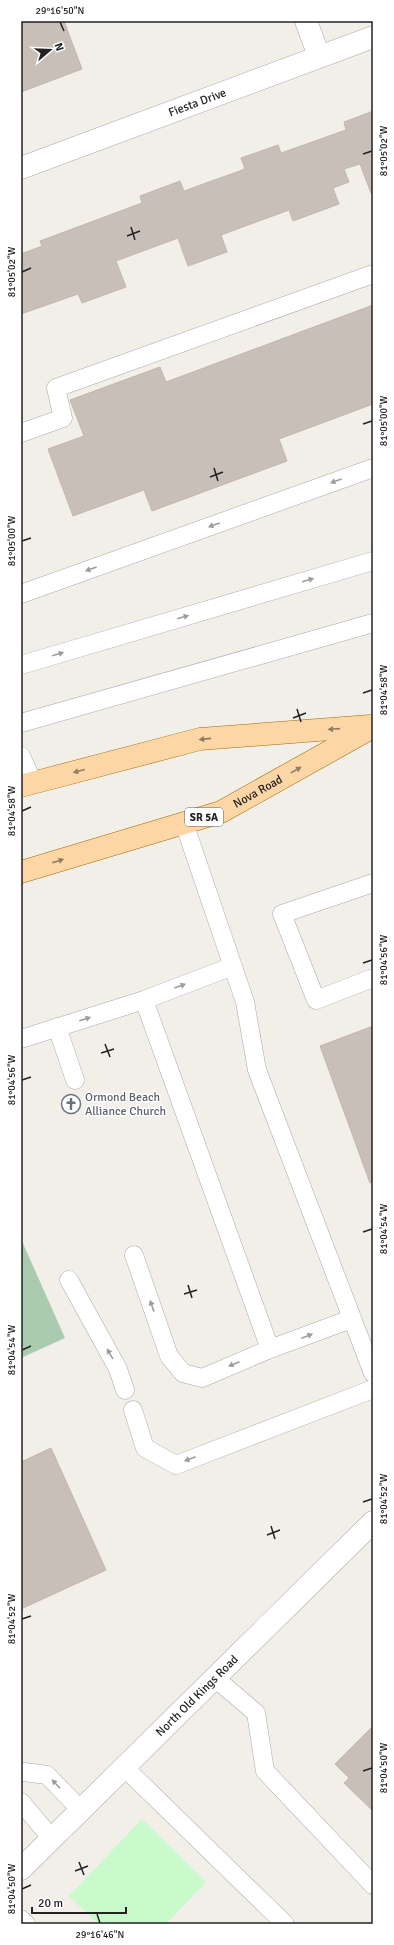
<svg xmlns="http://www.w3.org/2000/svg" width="394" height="1945" viewBox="0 0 394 1945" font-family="Signika,sans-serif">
	<rect width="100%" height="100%" fill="#f2efe9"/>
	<!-- cemetery -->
	<path fill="#aacbaf" d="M21,1239L65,1338L21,1358Z"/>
	<!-- park -->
	<path fill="#c8facc" d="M142,1819L206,1882L166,1924H98L69,1896Z"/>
	<!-- building -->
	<path fill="#c7bfb8" stroke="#c4b6ab" d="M21,21H64L82,69L21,92Z
		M373,111V193H371L360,164L344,169L349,182L333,188L339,204L293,221L289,210L221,235L227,252L188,266L178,238L116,261L126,287L82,303L78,294L21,314V254L42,246L40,241L142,203L140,196L180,181L184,191L245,169L241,158L278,145L281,153L346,130L344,122Z
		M373,305V404L279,439L287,461L152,511L144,490L73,516L48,449L84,436L70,400L160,367L166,382Z
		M373,1026V1182L370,1183L320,1046Z
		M51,1448L106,1570L21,1609V1462Z
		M373,1726V1811L344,1783L349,1778L335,1764Z"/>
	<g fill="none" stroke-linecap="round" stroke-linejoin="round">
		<!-- service casing -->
		<g stroke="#a9a9a9" stroke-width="19">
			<path id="service" d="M21,433L63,418L56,388L373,274
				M21,594L373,468
				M21,665L373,561
				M21,723L373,623
				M21,756L33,783
				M184,823L245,1002L257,1070L373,1373
				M373,883L282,914L316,1000L373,978
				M144,1000L270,1349
				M57,1027L75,1080
				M21,1039L144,1000L233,966
				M134,1255L169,1356L183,1373L202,1378L270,1349L351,1319
				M69,1280L118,1369L125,1390
				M133,1410L145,1448L176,1465L373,1389
				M215,1678L256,1713L265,1771L373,1885
				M124,1767L285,1924
				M24,1772L47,1775L81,1810
				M21,1802L52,1839
				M21,1919L26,1924"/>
		</g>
		<!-- minor casing -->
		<g stroke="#a9a9a9" stroke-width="23">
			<g id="minor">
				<path d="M306,21L319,56"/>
				<path id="s1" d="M21,168L373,37"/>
				<path id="s2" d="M21,1869L373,1522"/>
			</g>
		</g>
		<!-- primary casing -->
		<g stroke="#a06b00" stroke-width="23">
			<g id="primary">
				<path d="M21,786L200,739L370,726"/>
				<path id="s3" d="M21,872L221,812L373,727"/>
			</g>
		</g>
		<!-- service -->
		<use href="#service" stroke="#fff" stroke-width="18"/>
		<!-- minor -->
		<use href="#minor" stroke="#fff" stroke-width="22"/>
		<!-- primary -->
		<use href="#primary" stroke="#fcd6a4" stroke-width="22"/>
	</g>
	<!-- one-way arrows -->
	<defs><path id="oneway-solid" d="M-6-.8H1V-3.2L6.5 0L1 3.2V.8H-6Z"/></defs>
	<g fill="#9c9c9c">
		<use href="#oneway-solid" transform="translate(336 481) rotate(160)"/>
		<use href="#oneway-solid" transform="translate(214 525) rotate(160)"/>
		<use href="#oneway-solid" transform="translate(91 569) rotate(160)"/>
		<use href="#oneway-solid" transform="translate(308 580) rotate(-16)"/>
		<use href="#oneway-solid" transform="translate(183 617) rotate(-16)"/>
		<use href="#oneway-solid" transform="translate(58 654) rotate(-16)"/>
		<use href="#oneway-solid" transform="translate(180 986) rotate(-20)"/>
		<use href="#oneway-solid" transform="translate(85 1019) rotate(-18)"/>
		<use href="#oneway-solid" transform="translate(152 1306) rotate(-109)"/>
		<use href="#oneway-solid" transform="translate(307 1336) rotate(-21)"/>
		<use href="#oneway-solid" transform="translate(110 1354) rotate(-120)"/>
		<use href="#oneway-solid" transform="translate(234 1364) rotate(157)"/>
		<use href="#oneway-solid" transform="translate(190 1459) rotate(159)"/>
		<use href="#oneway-solid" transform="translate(56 1784) rotate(-134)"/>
	</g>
	<g fill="#8f7c63">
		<use href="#oneway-solid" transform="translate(334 729) rotate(176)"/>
		<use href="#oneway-solid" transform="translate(205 739) rotate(174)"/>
		<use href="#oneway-solid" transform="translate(296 770) rotate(-29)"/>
		<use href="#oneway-solid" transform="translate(79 771) rotate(165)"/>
		<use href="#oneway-solid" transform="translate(58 861) rotate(-17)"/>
	</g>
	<!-- ticks -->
	<path fill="none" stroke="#222" stroke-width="1.5" d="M60,22L64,31M363,154L372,151M131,227L135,240M127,236L140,231M22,272L31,268M363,424L372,421M214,468L218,481M210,477L223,472M22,541L31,538M363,693L372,690M297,709L301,722M293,718L306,713M22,811L31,807M363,963L372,960M105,1044L110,1057M101,1053L114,1049M22,1080L31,1077M363,1232L372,1229M188,1285L192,1298M184,1294L197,1290M22,1350L31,1346M363,1502L372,1499M271,1526L275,1539M267,1535L280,1530M22,1619L31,1616M363,1771L372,1768M79,1862L84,1875M75,1871L88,1866M22,1889L31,1885M97,1914L100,1923"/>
	<!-- icons -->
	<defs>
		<g id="church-ring" transform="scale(1)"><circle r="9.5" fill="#fff" stroke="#6b7280" stroke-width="1.5"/><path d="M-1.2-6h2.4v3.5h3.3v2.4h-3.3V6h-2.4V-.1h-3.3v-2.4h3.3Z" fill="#6b7280"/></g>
	</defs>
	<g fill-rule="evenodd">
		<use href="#church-ring" x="71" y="1104"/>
	</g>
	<g text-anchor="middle" stroke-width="3" stroke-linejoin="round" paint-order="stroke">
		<!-- shield labels -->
		<rect fill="#fff" stroke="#646464" stroke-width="1" x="185" y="808" width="38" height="18" rx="3"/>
		<g font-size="11" font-weight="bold" fill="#222">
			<text x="204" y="821">SR 5A</text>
		</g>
		<!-- street labels -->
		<g font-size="12" fill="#222" stroke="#fff">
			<text dy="4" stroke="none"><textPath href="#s1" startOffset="188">Fiesta Drive</textPath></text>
			<text dy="4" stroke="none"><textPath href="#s3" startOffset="251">Nova Road</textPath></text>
			<text dy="4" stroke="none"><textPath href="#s2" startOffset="247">North Old Kings Road</textPath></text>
		</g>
		<!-- worship labels -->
		<g font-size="12" fill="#5b616d" stroke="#fff" text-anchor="start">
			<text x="85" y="1101">Ormond Beach<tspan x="85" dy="14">Alliance Church</tspan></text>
		</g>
	</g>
	<!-- border -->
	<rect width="394" height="1945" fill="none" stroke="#ffffff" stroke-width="44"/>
	<!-- north arrow -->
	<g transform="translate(50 50) rotate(71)" stroke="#ffffff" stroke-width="3" paint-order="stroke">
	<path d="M0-3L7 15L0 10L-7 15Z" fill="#222222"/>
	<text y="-6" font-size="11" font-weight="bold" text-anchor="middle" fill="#222222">N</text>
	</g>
	<!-- scale -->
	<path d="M32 1907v6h94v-6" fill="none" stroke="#222222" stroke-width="2"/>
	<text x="38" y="1907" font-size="12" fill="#222222" stroke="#ffffff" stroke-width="3" paint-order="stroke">20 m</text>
	<rect x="22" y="22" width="350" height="1901" fill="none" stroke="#222" stroke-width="1.5"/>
	<g font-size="10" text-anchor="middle" fill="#222">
		<text x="60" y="14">29°16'50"N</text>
		<text transform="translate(383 151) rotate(-90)" y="4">81°05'02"W</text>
		<text transform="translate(11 272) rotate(-90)" y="4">81°05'02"W</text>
		<text transform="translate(383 421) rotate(-90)" y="4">81°05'00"W</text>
		<text transform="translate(11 541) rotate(-90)" y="4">81°05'00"W</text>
		<text transform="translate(383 690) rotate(-90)" y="4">81°04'58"W</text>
		<text transform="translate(11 811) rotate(-90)" y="4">81°04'58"W</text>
		<text transform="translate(383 960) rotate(-90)" y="4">81°04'56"W</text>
		<text transform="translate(11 1080) rotate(-90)" y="4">81°04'56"W</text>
		<text transform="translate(383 1229) rotate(-90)" y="4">81°04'54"W</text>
		<text transform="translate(11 1350) rotate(-90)" y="4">81°04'54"W</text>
		<text transform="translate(383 1499) rotate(-90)" y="4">81°04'52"W</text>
		<text transform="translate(11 1619) rotate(-90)" y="4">81°04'52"W</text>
		<text transform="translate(383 1768) rotate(-90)" y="4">81°04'50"W</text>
		<text transform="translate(11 1889) rotate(-90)" y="4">81°04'50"W</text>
		<text x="100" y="1938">29°16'46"N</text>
	</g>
</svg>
